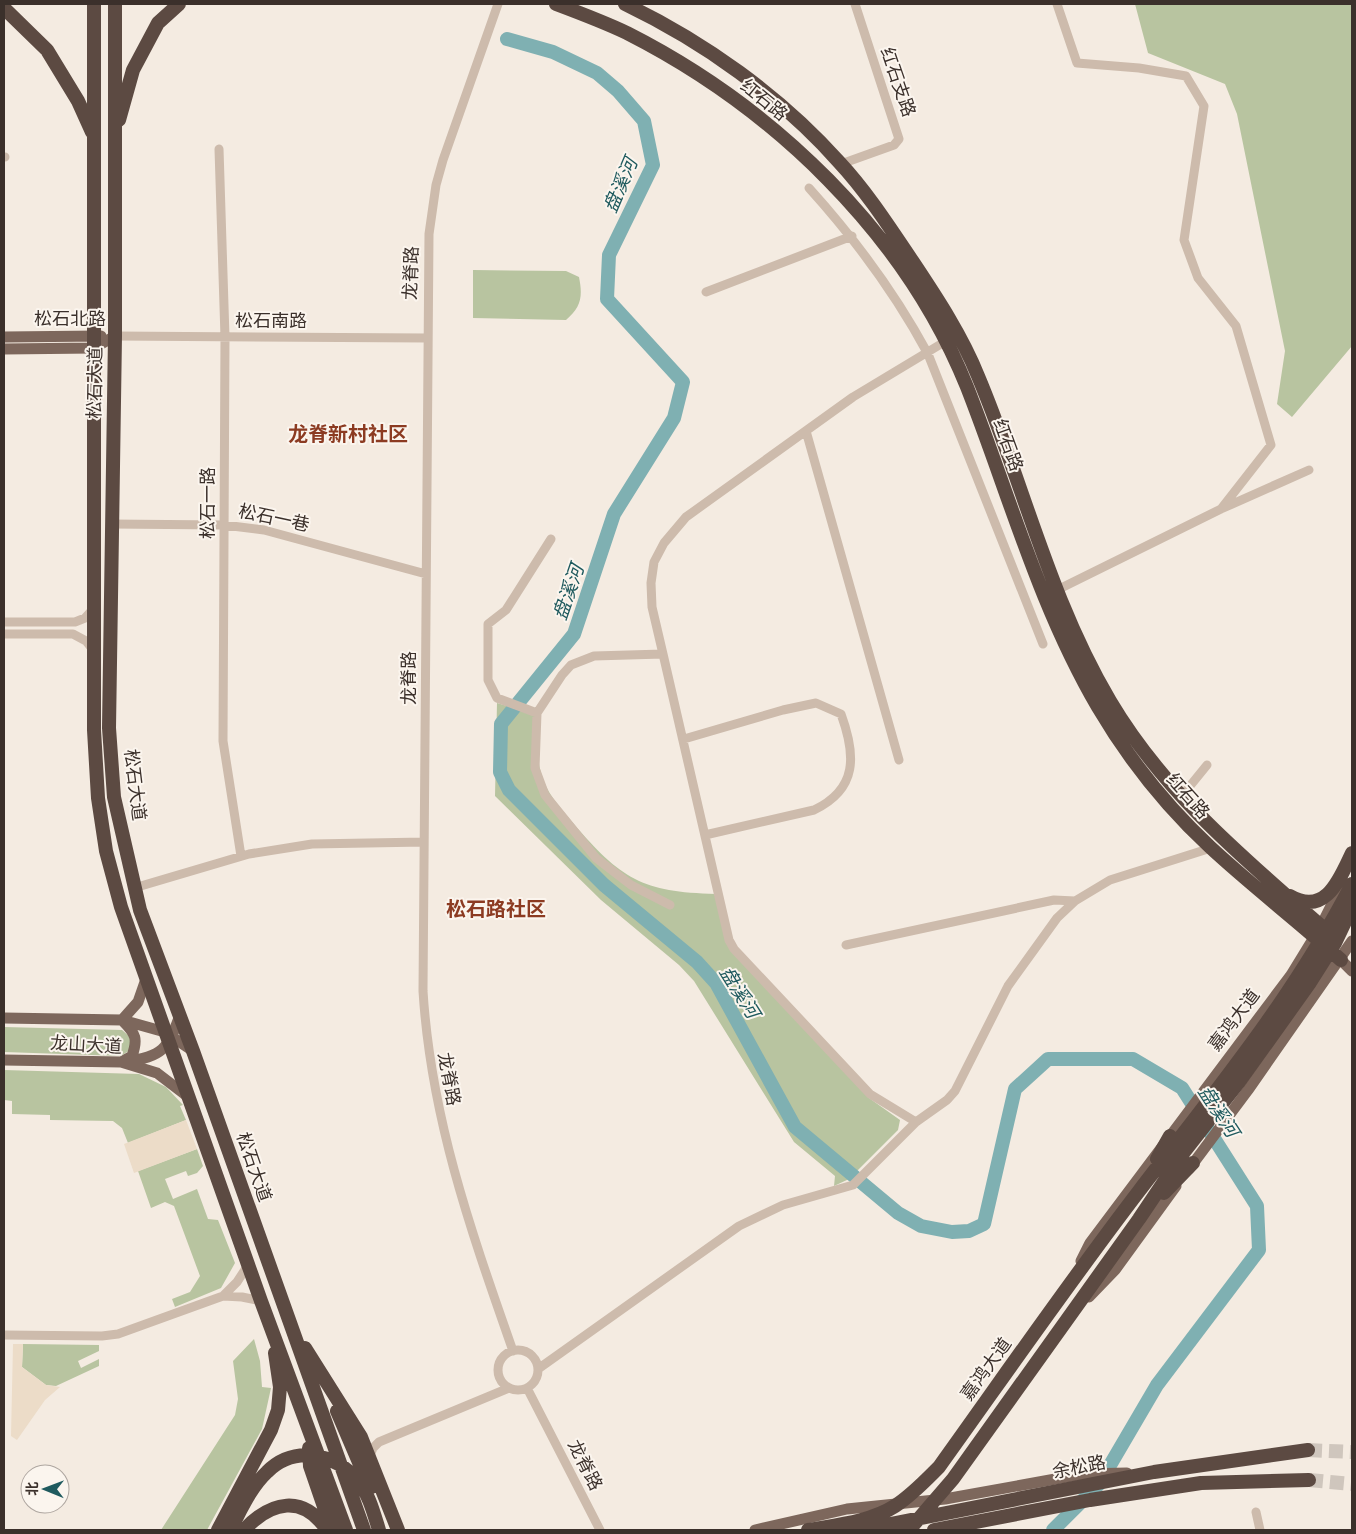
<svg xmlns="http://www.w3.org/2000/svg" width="1356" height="1534" viewBox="0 0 1356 1534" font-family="Montserrat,'Noto Sans SC',sans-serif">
	<rect width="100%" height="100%" fill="#f4ebe1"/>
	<!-- green -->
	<path fill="#b8c4a0" d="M1135,4H1352V346L1292,417L1277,404L1285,351L1237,114L1225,84L1148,53Z
		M473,270L566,271L579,277C583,297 581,307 566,320L473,318Z
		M497,703L541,716C540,732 536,753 540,769C545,792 559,806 573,823C621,879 642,892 716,894L726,939L869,1098L900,1120L898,1130L849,1179L834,1186L835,1176L794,1142L694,981L679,965L601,900L495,796Z
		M4,1027L122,1030L130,1037V1050L121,1056L4,1052Z
		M4,1070L139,1074L166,1087L183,1105L180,1106L186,1120L128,1143L122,1128L113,1121L50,1120V1115L12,1114V1101L4,1100Z
		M197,1149L203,1166L197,1173L188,1176L186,1171L165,1179L173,1199L197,1189L208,1219L218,1220L235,1263L221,1288L175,1307L172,1299L190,1292L200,1276L174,1206L165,1202L151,1208L138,1171Z
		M254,1339L260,1361L262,1387L271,1388L262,1429L207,1530H161L235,1415L238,1399L233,1361Z
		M23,1344L99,1345V1351L78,1361L81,1368L99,1359V1366L56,1386L46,1385L22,1367Z"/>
	<!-- plaza -->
	<path fill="#ecdcc8" d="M186,1120L197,1149L134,1173L124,1144Z
		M13,1344H23L22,1367L46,1385L60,1387L45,1400L17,1440L11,1436Z"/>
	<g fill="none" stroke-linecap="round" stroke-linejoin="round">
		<!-- river -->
		<path stroke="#7fb0b2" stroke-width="14" d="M507,39L553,52L597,73L618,91L644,121L653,165L609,255L607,299L683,382L674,418L614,514L574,634L501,724L500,772L509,790L604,885L697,962L716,983L795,1127L898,1213L921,1226L952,1232L969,1231L984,1224L1015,1089L1048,1059H1133L1182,1088L1257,1206L1259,1250L1157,1385L1099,1484L1053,1530"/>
		<!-- highway-tunnel -->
		<path stroke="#cfc6bd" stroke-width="14" stroke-dasharray="14 7" stroke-linecap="butt" d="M1308,1450L1352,1452
			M1309,1480L1352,1484"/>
		<!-- minor -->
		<path stroke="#cdbbac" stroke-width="9" d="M498,4L443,160L436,185L429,234L423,991C431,1119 471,1231 513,1351
			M1057,4L1077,63L1139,68L1186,76L1204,106L1184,240L1198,278L1236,326L1271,445L1221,509
			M219,149L225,337L223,741L241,856
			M4,157H5
			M841,164L894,145L899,139L855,4
			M809,188C856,240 894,291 928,354L1043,644
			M706,292L852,236
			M115,336L427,338
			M806,431L899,760
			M111,524L224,525L264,530L426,574
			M1055,591L1221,509L1309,470
			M4,622H75L85,618L95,607
			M4,634H73L86,641L94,651
			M663,654L594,656L571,665L562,675L537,713L535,768L545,795L596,858L631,885L670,905
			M537,713L497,698L488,680V624L506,610L551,539
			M684,739L783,710L816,703L841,714C856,755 858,789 814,810L705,835
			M1181,797L1207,765
			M134,888L249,854L312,844L424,842
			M846,945L1054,900L1075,901
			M916,1122L870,1094L734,949L729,940L663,654L652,607L651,583L654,562L664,543L686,517L853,397L946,341
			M223,1296L237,1282L248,1265
			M4,1335L102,1336L118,1334L223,1296L242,1297L261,1301
			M498 1370a20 20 0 1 1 40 0a20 20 0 1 1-40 0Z
			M538,1369L739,1226L783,1205L853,1185L916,1122L947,1100L955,1091L1008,986L1057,918L1075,901L1110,880L1211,848
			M527,1388L600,1530
			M369,1458L373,1448L379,1442L509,1388
			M1256,1512L1260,1530"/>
		<!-- major -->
		<path stroke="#7d675c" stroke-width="11" d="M4,337L101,336
			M4,349L94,348L115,336
			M1341,960L1352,971
			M4,1018L122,1020L138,1002L146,979
			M122,1020L165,1032L193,1051
			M4,1060L121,1062L157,1073L187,1096
			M123,1061L132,1056C138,1039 136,1034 123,1021
			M126,1062C162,1056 168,1050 180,1015
			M1189,1169L1248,1090L1352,941
			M1081,1261L1090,1243L1291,975L1321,926L1343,882
			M1089,1297L1115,1270L1176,1186
			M755,1530L847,1509L945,1499L1083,1474L1127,1473"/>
		<!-- highway -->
		<path stroke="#5c4a42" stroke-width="14" d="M94,4V730L98,798L106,851L121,907L261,1301L346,1530
			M115,4V336L109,728L114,797L140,910L193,1051L364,1530
			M556,4C580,13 604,22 627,33C773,107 905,233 967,387C1009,494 1039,606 1098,707C1128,758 1166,806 1210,847C1252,886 1298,921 1341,960
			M625,4C704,42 780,96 839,162C867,192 890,228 913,262C937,298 962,336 978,376C1024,485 1049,598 1110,701C1164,792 1242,857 1321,926
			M4,8L47,50L78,101L92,132
			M119,120L133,70L158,23L179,4
			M1290,896C1326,917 1340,878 1352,853
			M1157,1159L1170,1136
			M1164,1193L1193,1163
			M305,1348L361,1437L398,1530
			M337,1411L370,1488
			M309,1448L310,1466L332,1530
			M218,1530L271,1430L278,1410L280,1387L275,1353
			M230,1530C241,1510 250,1488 267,1472C294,1445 335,1453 358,1481C369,1494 374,1514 379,1530
			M244,1530C271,1501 303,1494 327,1530
			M808,1530C836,1525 870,1522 895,1506C912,1495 925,1481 939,1467C1005,1375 1070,1281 1139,1191C1217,1089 1293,998 1352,884
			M860,1530L1154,1472L1308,1450
			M909,1530L953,1479L1139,1219L1184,1152L1239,1082L1309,984L1335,943L1352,907
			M934,1530L1090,1500L1201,1483L1309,1480"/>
	</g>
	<g text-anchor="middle" stroke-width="4" stroke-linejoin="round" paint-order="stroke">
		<!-- street labels -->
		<g font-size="18" fill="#3b302b" stroke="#fbf5ee">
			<text transform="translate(898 82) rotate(71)" y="6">红石支路</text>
			<text transform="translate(764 100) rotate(39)" y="6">红石路</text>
			<text transform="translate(411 273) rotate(-88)" y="6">龙脊路</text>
			<text x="70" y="325">松石北路</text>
			<text x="271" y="327">松石南路</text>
			<text transform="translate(95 383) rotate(-89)" y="6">松石大道</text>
			<text transform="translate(1008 445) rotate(70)" y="6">红石路</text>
			<text transform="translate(208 503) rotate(-90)" y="6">松石一路</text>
			<text transform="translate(274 518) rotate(12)" y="6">松石一巷</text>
			<text transform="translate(409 678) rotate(-90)" y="6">龙脊路</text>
			<text transform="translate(135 785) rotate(83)" y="6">松石大道</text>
			<text transform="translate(1188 796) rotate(48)" y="6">红石路</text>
			<text transform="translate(1234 1020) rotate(-53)" y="6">嘉鸿大道</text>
			<text transform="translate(86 1045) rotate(3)" y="6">龙山大道</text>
			<text transform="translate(449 1079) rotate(79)" y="6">龙脊路</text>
			<text transform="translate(254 1167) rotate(71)" y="6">松石大道</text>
			<text transform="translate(986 1369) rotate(-54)" y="6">嘉鸿大道</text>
			<text transform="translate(585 1465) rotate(63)" y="6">龙脊路</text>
			<text transform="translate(1079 1467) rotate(-11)" y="6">余松路</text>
		</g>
		<!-- water labels -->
		<g font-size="19" font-style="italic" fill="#1f5a5e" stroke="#fbf5ee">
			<text transform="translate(620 185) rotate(-67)" y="7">盘溪河</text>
			<text transform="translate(568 592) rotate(-71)" y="7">盘溪河</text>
			<text transform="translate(740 992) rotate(58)" y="7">盘溪河</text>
			<text transform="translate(1219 1111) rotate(57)" y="7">盘溪河</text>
		</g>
		<!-- quarter labels -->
		<g font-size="20" font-weight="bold" fill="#8c3b22" stroke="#fbf5ee">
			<text x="348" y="441">龙脊新村社区</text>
			<text x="496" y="916">松石路社区</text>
		</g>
	</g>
	<!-- border -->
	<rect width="1356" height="1534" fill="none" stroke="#3b302b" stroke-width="10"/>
	<!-- north arrow -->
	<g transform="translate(45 1489) rotate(271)"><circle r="24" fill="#fbf5ee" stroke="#aea6a0"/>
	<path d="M0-4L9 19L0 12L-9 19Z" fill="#1f5a5e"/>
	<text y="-8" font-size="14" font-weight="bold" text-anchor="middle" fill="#3b302b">北</text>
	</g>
</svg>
